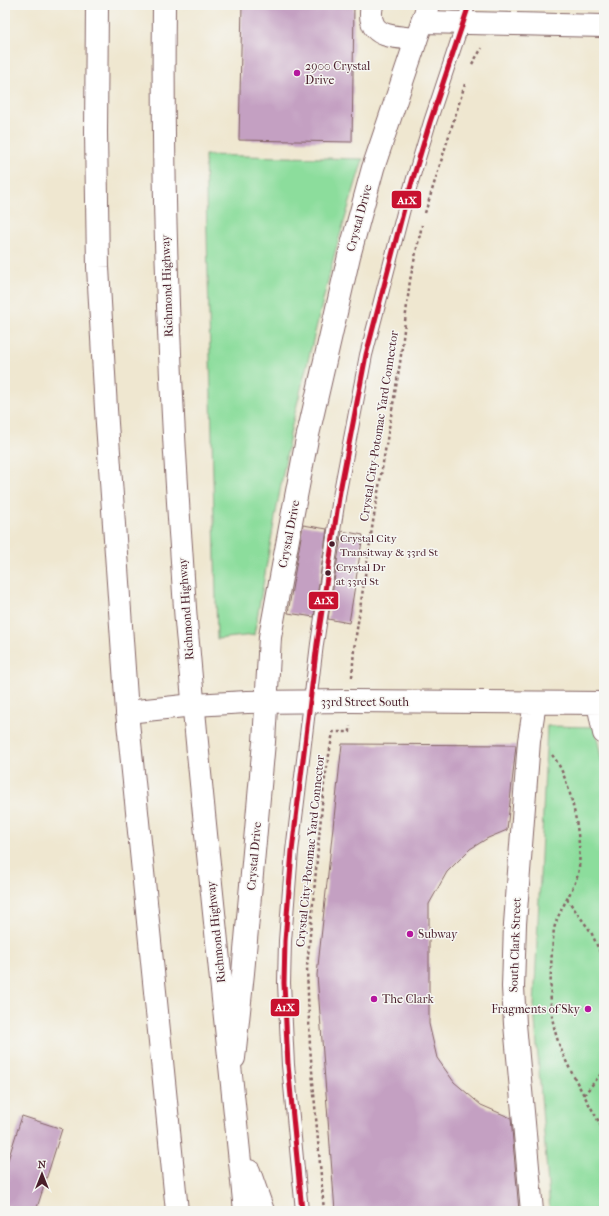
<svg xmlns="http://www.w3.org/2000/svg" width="609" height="1216" viewBox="0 0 609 1216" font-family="'IM FELL French Canon',serif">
	<rect width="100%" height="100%" fill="#f6f6f2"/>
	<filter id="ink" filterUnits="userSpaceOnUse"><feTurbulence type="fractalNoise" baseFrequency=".025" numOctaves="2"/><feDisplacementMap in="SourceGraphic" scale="8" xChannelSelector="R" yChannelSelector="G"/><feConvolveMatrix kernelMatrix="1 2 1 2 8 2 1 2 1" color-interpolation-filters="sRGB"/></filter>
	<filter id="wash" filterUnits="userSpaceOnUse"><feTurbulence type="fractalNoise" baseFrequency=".012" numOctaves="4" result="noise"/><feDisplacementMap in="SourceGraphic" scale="16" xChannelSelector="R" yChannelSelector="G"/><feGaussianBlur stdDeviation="0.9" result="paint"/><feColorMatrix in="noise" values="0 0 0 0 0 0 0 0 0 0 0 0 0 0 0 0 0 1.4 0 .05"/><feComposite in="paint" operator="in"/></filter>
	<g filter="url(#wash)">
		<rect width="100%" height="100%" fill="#efe7d0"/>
		<!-- green -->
		<path fill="#8cdd9c" stroke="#6b7e64" d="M205,155L363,159L335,252L291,429L254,635L217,639Z
			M547,726L595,727L604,772V1211H550L534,1007Z"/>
		<g id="blocks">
			<!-- building -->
			<path fill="#c4a0c2" d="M242,5H354L352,142L239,140Z
				M303,525L327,529L314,617L288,613Z
				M342,531L363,535L349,623L328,619Z
				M342,744L516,745L507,830L488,838L470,849L447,872L429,904V1024L437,1058L454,1082L481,1105L511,1118L519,1211H335L317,975Z
				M22,1116L62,1129L36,1211H25L5,1205V1169Z"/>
		</g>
	</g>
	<g filter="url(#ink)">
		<use href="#blocks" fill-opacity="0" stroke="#846565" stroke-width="1"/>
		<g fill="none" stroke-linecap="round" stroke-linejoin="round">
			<!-- lane casing -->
			<g stroke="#846565" stroke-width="14">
				<path id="lane" d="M302,1211L288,1065L284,983L285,941L292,851L317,644L340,491L366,355L405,205L430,122L469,5"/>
			</g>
			<!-- street casing -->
			<g stroke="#846565" stroke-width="24">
				<path id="street" d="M372,5C371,10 370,16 372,21C376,39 402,37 416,39
					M422,22L604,26
					M598,703L604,733
					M127,712L194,705L247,702L351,701L604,703
					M532,1211L515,1024L513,987L515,924L529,741L535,703"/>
			</g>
			<!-- secondary casing -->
			<g stroke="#846565" stroke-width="24">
				<path id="secondary" d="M234,1058L243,973L264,742L270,637L290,528L307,439L349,256L373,168L428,5"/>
			</g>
			<!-- highway casing -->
			<g stroke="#846565" stroke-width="24">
				<path id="highway" d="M97,5L96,132L98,267L106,409L127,712L177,1211
					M164,5C162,181 168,357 180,533C183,570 184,606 188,643C204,832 226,1021 245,1211
					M249,1171L263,1211"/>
			</g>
			<!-- path -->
			<path stroke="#846565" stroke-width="2.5" stroke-dasharray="3 3" stroke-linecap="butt" d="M472,64L482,48
				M425,213L465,84
				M352,677L354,649L373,522L400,363L410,280L422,225
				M552,755C571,776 584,846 578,874C573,892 558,911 554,929C553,936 553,944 552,950C551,968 550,987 551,1005C553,1052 584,1091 604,1132
				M567,899L591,932L604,961
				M584,1095L604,1070
				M324,1211L310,1047L307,967L324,784L333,732H350V726"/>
			<!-- lane -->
			<use href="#lane" stroke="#fff" stroke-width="12"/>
			<!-- street -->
			<use href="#street" stroke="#fff" stroke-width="22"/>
			<!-- secondary -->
			<use href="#secondary" stroke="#fff" stroke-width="22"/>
			<!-- highway -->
			<use href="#highway" stroke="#fff" stroke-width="22"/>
			<!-- bus-1 casing -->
			<g stroke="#f6f6f2" stroke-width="8">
				<path id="bus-1" d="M302,1211L288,1065L284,983L285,941L292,851L317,644L340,491L366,355L405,205L430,122L469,5"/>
			</g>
			<!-- bus-1 -->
			<use href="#bus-1" stroke="#c8102e" stroke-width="5"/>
		</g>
	</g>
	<!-- markers -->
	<g fill="#b5179e" stroke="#f6f6f2" stroke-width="1.5">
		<circle cx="297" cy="73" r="4"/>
		<circle cx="410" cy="934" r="4"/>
		<circle cx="374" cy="999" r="4"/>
		<circle cx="588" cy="1009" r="4"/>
	</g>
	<g fill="#4a1f2b" stroke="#f6f6f2" stroke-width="1.5">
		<circle cx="332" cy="544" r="3.5"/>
		<circle cx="328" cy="573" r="3.5"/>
	</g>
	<g text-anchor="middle" stroke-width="3" stroke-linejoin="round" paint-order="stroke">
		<!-- bus labels -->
		<g font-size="11" fill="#4a1f2b" stroke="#f6f6f2" text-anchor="start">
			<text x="340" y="542">Crystal City<tspan x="340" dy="14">Transitway &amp; 33rd St</tspan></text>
			<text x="336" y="571">Crystal Dr<tspan x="336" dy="14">at 33rd St</tspan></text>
		</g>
		<!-- poi labels -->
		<g font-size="12" fill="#4a1f2b" stroke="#f6f6f2" text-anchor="start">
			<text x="305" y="70">2900 Crystal<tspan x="305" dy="14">Drive</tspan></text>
			<text x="418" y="938">Subway</text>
			<text x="382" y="1003">The Clark</text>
			<text x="580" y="1013" text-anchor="end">Fragments of Sky</text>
		</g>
		<!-- street labels -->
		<g font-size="12" fill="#4a1f2b" stroke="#f6f6f2">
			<text transform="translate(359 218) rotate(-75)" y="4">Crystal Drive</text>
			<text transform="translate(167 286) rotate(-92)" y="4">Richmond Highway</text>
			<text transform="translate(379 426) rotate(-81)" y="4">Crystal City-Potomac Yard Connector</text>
			<text transform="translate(289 534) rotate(-79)" y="4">Crystal Drive</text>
			<text transform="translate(186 609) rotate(-94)" y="4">Richmond Highway</text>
			<text x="365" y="706">33rd Street South</text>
			<text transform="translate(310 851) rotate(-84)" y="4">Crystal City-Potomac Yard Connector</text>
			<text transform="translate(254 856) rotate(-85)" y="4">Crystal Drive</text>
			<text transform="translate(216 932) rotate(-96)" y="4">Richmond Highway</text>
			<text transform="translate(515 945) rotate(-88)" y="4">South Clark Street</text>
		</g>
	</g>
	<g stroke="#f6f6f2" stroke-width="1.5">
		<rect x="391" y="190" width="31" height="19" rx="4" fill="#c8102e"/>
		<rect x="308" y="591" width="31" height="19" rx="4" fill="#c8102e"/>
		<rect x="270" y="998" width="30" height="19" rx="4" fill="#c8102e"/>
	</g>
	<g font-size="11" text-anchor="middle" font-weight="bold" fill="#fff">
		<text x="407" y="204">A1X</text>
		<text x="324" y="604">A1X</text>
		<text x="285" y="1011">A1X</text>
	</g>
	<!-- margin -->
	<rect width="609" height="1216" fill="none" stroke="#f6f6f2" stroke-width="20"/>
	<!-- north arrow -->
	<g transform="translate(42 1174)" stroke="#f6f6f2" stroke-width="3" paint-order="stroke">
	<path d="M0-3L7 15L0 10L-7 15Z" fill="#4a1f2b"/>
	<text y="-6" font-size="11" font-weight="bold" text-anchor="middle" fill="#4a1f2b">N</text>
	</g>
</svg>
